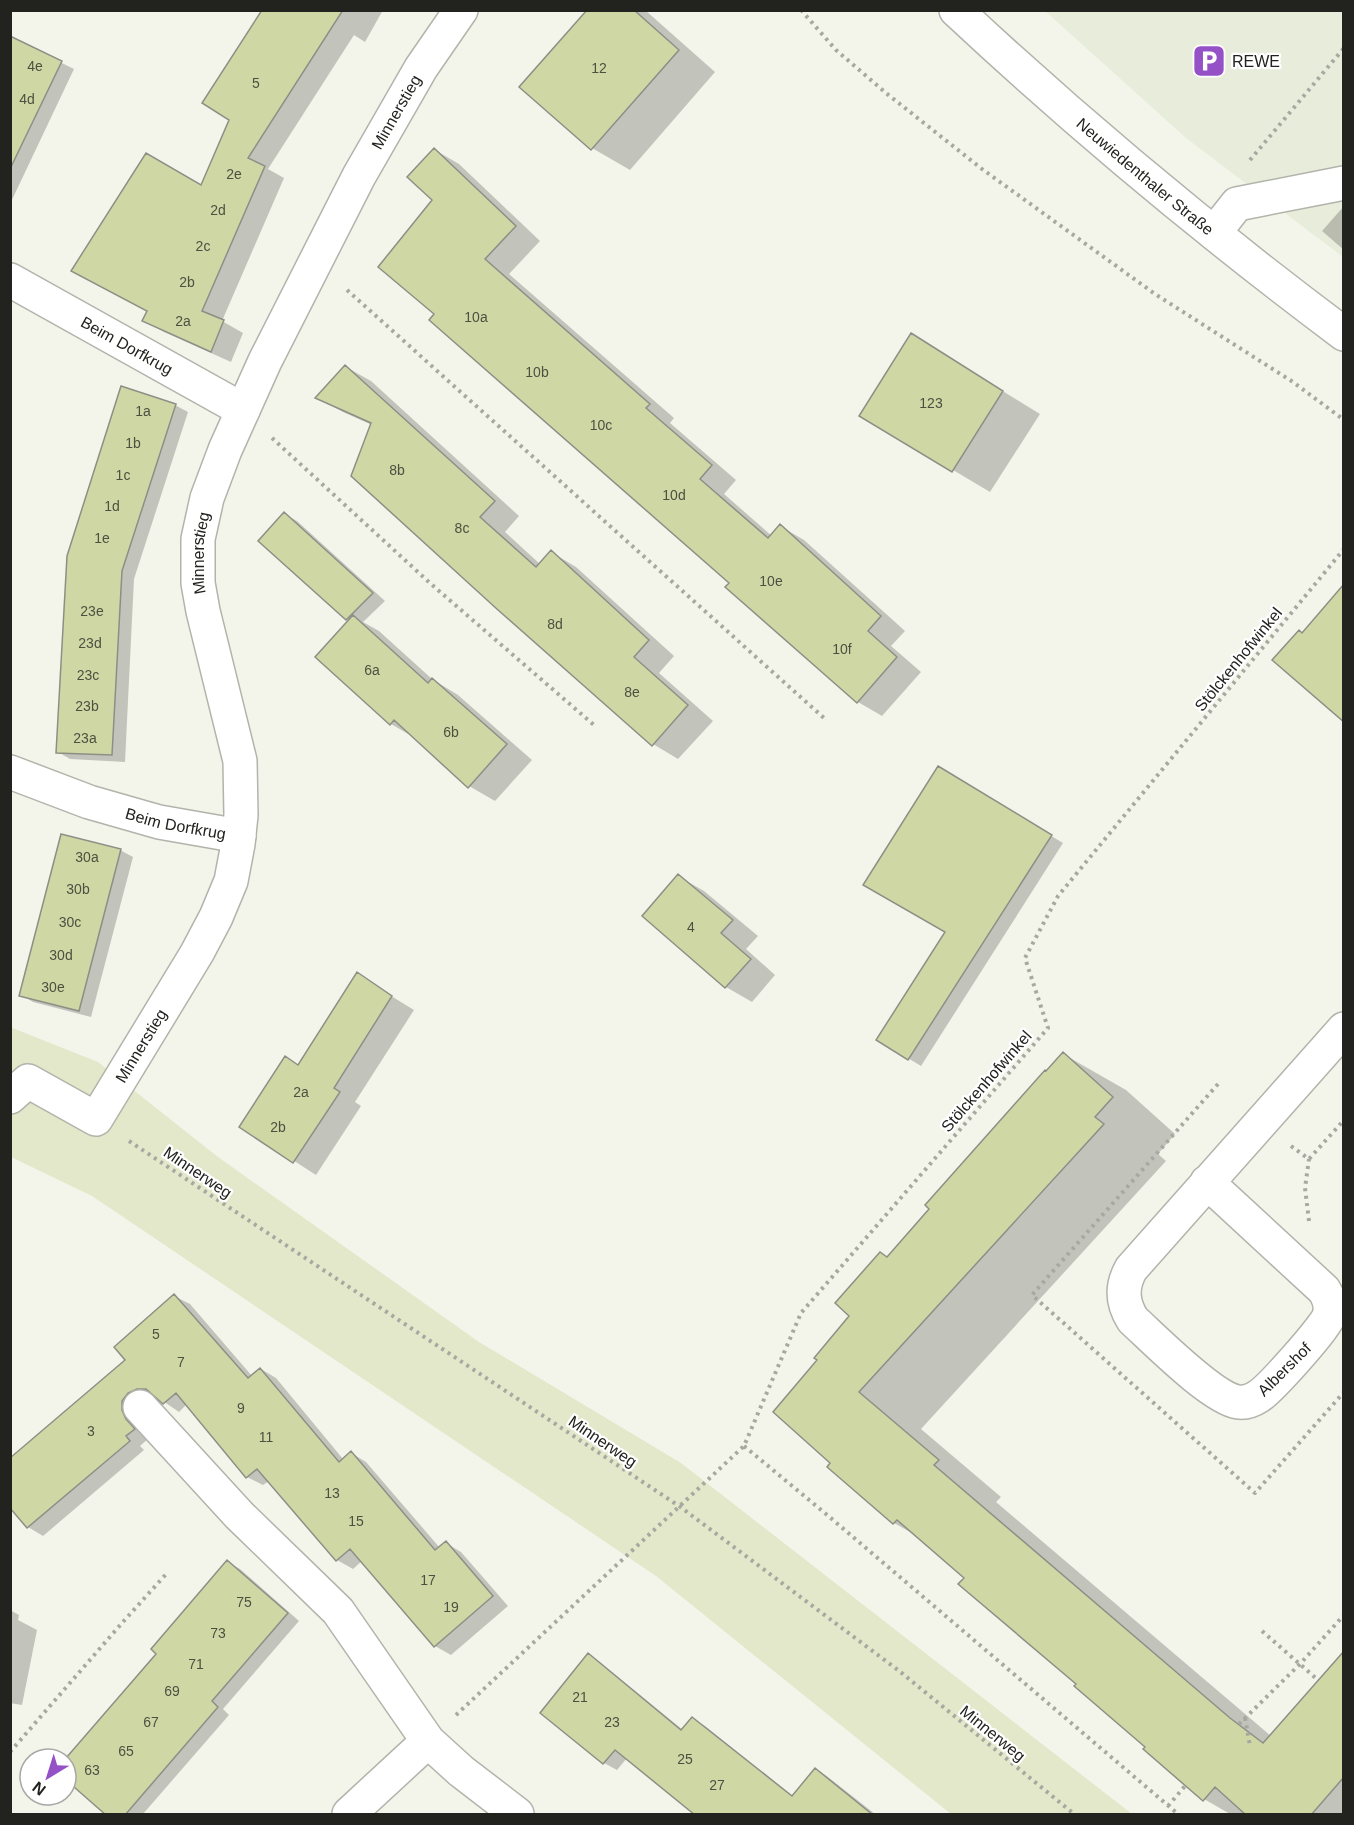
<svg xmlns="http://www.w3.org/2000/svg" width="1354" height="1825" viewBox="0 0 1354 1825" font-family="Helvetica,sans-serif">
	<rect width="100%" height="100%" fill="#f3f5eb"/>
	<!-- built -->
	<path fill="#e8ecdb" d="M1045,11H1343V257L1186,138Z"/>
	<!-- green -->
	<path fill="#e2e8c9" d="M10,1027L98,1062L218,1157L479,1342L681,1463L1132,1814H951L656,1576L92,1196L11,1157Z"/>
	<!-- shadow -->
	<path fill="#0003" d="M269,10H383L365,42L354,35L268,169L284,178L222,321L243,333L231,362L164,332L144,321L231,120Z
		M589,10H645L715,72L630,170L592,148Z
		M13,39L74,69L10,204V45Z
		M435,150L459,164L540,241L509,274L674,418L670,423L736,480L724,494L772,536L780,526L804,540L905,631L891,646L921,672L882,716L858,702L727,587L731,583L436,314Z
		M1344,206V250L1322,231Z
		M912,335L1040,414L990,492L953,470Z
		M346,367L371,381L519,516L505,532L540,564L551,552L576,567L674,656L659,673L713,721L678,759L653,744L372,425L343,412L318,398Z
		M175,405L188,412L134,579L125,762L70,759L58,752Z
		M284,514L297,521L385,601L363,622L379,631L432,679L458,695L532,760L495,801L469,786L415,738L391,724L317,657L350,620L347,618Z
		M938,768L1063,843L921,1066L878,1040L947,932Z
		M120,850L133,857L91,1017L33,1002L21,995Z
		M678,876L704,891L758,936L746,949L775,975L752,1002L726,987L644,916Z
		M357,975L414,1010L355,1102L361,1106L316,1175L241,1127L299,1066Z
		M1063,1054L1126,1090L1175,1134L1158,1154L1166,1161L921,1429L1001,1497L996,1502L1271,1736L1344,1653V1814H1230L1204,1799L966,1578L919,1537L894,1523L832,1463L819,1360L851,1316L888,1258Z
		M174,1296L190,1304L252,1376L261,1369L276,1378L343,1459L351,1453L366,1462L440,1548L446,1543L461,1552L508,1606L451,1655L435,1646L362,1561L353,1569L337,1560L269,1481L263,1485L247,1477L187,1404L179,1412L157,1397H153L149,1438L140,1446L144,1450L43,1536L28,1527L127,1360Z
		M227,1562L240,1569L299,1621L223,1709L229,1715L143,1814H109L66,1778V1761L158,1654Z
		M10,1610L19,1615L18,1620L37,1630L22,1705L10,1703Z
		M589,1655L601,1663L683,1730L692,1719L705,1726L793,1796L816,1769L828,1777L875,1814H761L627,1758L617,1770L604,1763L542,1713Z"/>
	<!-- building -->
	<path fill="#cfd8a5" stroke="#8d8f86" stroke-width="1.5" d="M262,10H343L248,158L265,166L202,311L224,320L211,352L142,321L147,311L71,271L146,153L201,185L229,120L202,103Z
		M587,10H634L679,50L591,150L519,87Z
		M10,36L62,61L10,169Z
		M434,148L516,226L485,259L650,404L646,408L712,465L700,479L768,538L780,524L881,616L868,631L897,657L857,703L725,587L729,583L429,320L434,314L378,267L432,200L407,177Z
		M911,333L1003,391L952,472L859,416Z
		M345,365L495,501L480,517L536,567L551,550L649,640L634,657L688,705L652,746L498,610L351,476L371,423L315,398Z
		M121,386L176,404L122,571L112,755L56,753L67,556Z
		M284,512L373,593L346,620L258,541Z
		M1344,584V722L1272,660L1299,630L1302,633Z
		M353,615L428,683L432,678L507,744L468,788L394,720L390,725L315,657Z
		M938,766L1052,835L908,1060L876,1040L945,932L863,885Z
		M61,834L121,849L79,1011L19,996Z
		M678,874L733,920L721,933L751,959L725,988L642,916Z
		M357,972L392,996L334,1088L340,1092L293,1163L239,1127L285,1056L298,1065Z
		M1063,1052L1113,1097L1095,1117L1104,1124L859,1392L939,1460L934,1465L1230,1718L1263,1743L1344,1651V1777L1311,1815H1246L1215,1787L1203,1801L1143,1749L1145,1747L1074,1686L1076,1684L958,1584L964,1578L897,1520L893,1524L827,1467L830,1463L773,1412L817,1360L814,1358L849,1316L835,1303L880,1252L887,1257L929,1209L925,1205L1045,1070L1046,1071Z
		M174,1294L248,1378L260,1368L339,1462L351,1451L435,1550L446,1541L493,1596L434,1647L350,1549L336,1561L257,1469L246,1478L176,1393L163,1404L146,1389H137L128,1393L122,1401V1410L126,1419L135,1429L126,1436L130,1441L27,1528L10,1508V1458L125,1360L114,1347Z
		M227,1560L288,1613L212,1701L218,1707L125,1815H106L66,1780V1758L156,1654L151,1649Z
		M588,1653L681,1730L692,1717L792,1796L815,1768L873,1815H695L615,1750L603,1764L540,1713Z"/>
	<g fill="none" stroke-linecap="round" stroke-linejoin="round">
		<!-- minor casing -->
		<g stroke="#b2b4ab" stroke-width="36">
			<g id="minor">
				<path id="s1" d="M956,10C1079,125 1209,233 1344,334"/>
				<path d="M1214,233L1237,204L1344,183"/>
				<path id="s2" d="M10,280L243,410"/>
				<path id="s3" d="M10,772L89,802L159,822L239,836"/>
				<path id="s4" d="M10,1097L28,1081L96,1119L197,953L216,917L231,881L238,844L241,815L240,761L203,611L198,583V539L207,498L225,450L265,361L359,176L421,68L461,10"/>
				<path d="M1207,1182L1324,1290C1329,1298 1332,1307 1329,1316C1325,1328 1271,1388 1259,1396C1253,1400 1245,1403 1238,1402C1212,1398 1155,1340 1133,1320C1122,1303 1121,1287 1131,1269L1344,1029"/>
				<path d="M140,1407L239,1515L338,1611L428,1741L461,1771L517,1814"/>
				<path d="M349,1814L428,1741"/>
			</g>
		</g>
		<!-- path -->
		<path stroke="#a7a9a1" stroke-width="4" stroke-dasharray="3 4.5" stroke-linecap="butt" d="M801,10L836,50L886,93L982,169L1155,294L1293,382L1344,420
			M1250,160L1344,48
			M347,290L824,718
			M272,438L431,584L594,725
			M1218,1084L1032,1295L1255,1493L1344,1392
			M129,1141L679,1506L898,1670L1074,1814
			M1291,1146L1309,1159L1344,1120
			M1309,1221L1305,1188L1309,1159
			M744,1446L826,1514L1178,1814
			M1343,1543H1344
			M1262,1631L1318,1680
			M456,1715L744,1446L801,1313L1048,1028L1025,958L1058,896L1344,549
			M1245,1718L1250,1746
			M1239,1724L1300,1664L1344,1615
			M10,1752L122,1623L168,1572
			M1168,1806L1185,1786"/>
		<!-- minor -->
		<use href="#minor" stroke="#fff" stroke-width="33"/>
	</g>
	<!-- icons -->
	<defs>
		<g id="parking-square" transform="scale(1.725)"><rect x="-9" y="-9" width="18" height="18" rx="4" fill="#9552c6" stroke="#fff"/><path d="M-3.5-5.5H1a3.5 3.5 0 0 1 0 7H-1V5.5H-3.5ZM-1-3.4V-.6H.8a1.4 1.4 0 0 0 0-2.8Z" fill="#fff"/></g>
	</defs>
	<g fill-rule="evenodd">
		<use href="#parking-square" x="1209" y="61"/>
	</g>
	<g text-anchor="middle" stroke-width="4.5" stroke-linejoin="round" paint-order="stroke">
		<!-- number labels -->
		<g font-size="14" fill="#4d5040">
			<text x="35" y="71">4e</text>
			<text x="599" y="73">12</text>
			<text x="256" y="88">5</text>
			<text x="27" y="104">4d</text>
			<text x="234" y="179">2e</text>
			<text x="218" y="215">2d</text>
			<text x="203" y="251">2c</text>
			<text x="187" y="287">2b</text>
			<text x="476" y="322">10a</text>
			<text x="183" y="326">2a</text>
			<text x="537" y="377">10b</text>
			<text x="931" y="408">123</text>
			<text x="143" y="416">1a</text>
			<text x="601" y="430">10c</text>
			<text x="133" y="448">1b</text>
			<text x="397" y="475">8b</text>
			<text x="123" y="480">1c</text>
			<text x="674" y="500">10d</text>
			<text x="112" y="511">1d</text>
			<text x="462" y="533">8c</text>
			<text x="102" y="543">1e</text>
			<text x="771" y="586">10e</text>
			<text x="92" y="616">23e</text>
			<text x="555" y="629">8d</text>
			<text x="90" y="648">23d</text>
			<text x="842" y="654">10f</text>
			<text x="372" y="675">6a</text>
			<text x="88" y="680">23c</text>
			<text x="632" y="697">8e</text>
			<text x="87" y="711">23b</text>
			<text x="451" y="737">6b</text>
			<text x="85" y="743">23a</text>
			<text x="87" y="862">30a</text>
			<text x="78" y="894">30b</text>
			<text x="70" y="927">30c</text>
			<text x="691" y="932">4</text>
			<text x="61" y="960">30d</text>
			<text x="53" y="992">30e</text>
			<text x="301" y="1097">2a</text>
			<text x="278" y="1132">2b</text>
			<text x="156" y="1339">5</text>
			<text x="181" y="1367">7</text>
			<text x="241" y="1413">9</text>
			<text x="91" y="1436">3</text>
			<text x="266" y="1442">11</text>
			<text x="332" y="1498">13</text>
			<text x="356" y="1526">15</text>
			<text x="428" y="1585">17</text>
			<text x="244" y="1607">75</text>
			<text x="451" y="1612">19</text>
			<text x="218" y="1638">73</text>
			<text x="196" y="1669">71</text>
			<text x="172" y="1696">69</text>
			<text x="580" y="1702">21</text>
			<text x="151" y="1727">67</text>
			<text x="612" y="1727">23</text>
			<text x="126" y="1756">65</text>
			<text x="685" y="1764">25</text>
			<text x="92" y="1775">63</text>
			<text x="717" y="1790">27</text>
		</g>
		<!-- poi labels -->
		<g font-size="16" fill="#22231f" stroke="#fff" text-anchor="start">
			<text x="1232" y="67">REWE</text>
		</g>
		<!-- street labels -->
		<g font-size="16" fill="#22231f" stroke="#fff">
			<text dy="6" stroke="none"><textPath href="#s4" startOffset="1196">Minnerstieg</textPath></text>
			<text dy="6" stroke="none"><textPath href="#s1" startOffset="252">Neuwiedenthaler Straße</textPath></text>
			<text dy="6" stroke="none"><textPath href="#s2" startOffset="134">Beim Dorfkrug</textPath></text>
			<text dy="6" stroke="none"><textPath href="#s4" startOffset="710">Minnerstieg</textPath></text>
			<text transform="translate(1238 659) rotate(-51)" y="6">Stölckenhofwinkel</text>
			<text dy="6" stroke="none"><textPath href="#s3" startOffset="174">Beim Dorfkrug</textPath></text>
			<text dy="6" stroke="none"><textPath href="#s4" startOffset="188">Minnerstieg</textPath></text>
			<text transform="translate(986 1081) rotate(-49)" y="6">Stölckenhofwinkel</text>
			<text transform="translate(198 1172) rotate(34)" y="6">Minnerweg</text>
			<text transform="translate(1284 1369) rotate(-45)" y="6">Albershof</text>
			<text transform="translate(603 1441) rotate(34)" y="6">Minnerweg</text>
			<text transform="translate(993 1733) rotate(39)" y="6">Minnerweg</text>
		</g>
	</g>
	<!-- border -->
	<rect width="1354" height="1825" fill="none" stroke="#22231f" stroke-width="24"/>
	<!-- north arrow -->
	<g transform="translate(48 1777) rotate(218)"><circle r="28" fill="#ffffff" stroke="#a7a7a5" stroke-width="1.5"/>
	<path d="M0-4.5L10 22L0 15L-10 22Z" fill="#9552c6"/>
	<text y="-9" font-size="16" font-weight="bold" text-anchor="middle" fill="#22231f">N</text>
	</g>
</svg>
